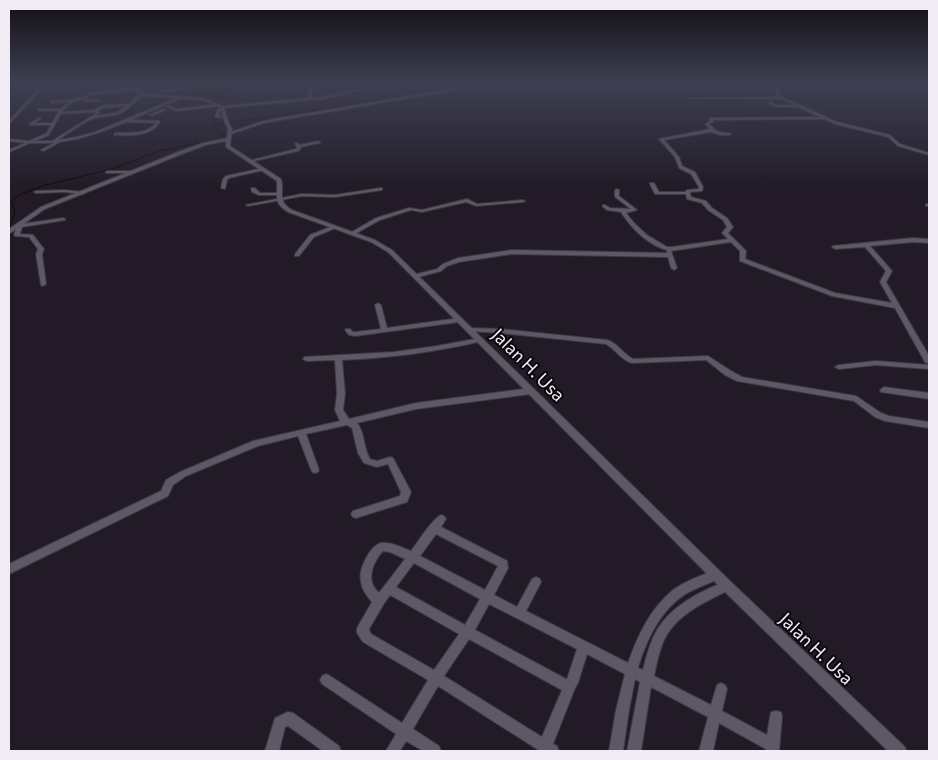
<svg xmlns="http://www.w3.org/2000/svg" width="938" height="760" viewBox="0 0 938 760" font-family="Commissioner,sans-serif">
	<rect width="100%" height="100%" fill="#221b27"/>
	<!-- water -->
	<path fill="#160b00" d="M226,82H262L234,88L226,94V98L218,99L211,96L187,94L191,91Z"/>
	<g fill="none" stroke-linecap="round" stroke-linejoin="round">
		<!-- stream -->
		<path stroke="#160b00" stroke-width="1" d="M451,89L473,82
			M9,236L13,233L10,226L15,211L11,202L19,195L42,186L115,168L159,151L221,139L222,134L213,125L429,93"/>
		<!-- minor casing -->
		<g stroke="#3e3942" stroke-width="2">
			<path id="minor" d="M40,82L46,84L9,124V121L43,84L9,86V84Z
				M171,82H180L134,88L133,90L90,95L87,99C77,100 67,103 62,112L94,110L103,105L129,104C134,99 139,92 146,94C136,99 131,108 121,113C113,117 104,116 95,118C88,119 66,135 58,140L76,137L95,132L179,97V99L131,120L160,121C153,137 129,136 114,135L115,133C129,132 146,135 156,123L127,122L98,133L77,139L60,142L44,151L41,150L54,143H30L9,152V150L25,143L9,141V139L29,141L47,133L51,125H31L29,124L40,117L41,119L35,123H52L59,111H39L38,109H60L69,102L51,103L50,101L72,100L76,98L85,97L89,93ZM127,106L115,113L97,116L100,112L98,111L102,108ZM95,112H96L95,114L52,141H35L49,135L61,114Z
				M186,82H189L185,88L161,93L159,92L183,86Z
				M313,82H316L311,89L312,98L323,97L392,82H397L323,99L224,108L220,111L219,116H225L226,118L215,117L217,110L222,106L309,98L308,89Z
				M430,82H437L457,86L456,87Z
				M475,82H479L456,90L264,123L231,134L228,133L263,121L456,88Z
				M763,82H767L779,86L780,96L837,122L890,135L900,144L929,153V155L898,146L888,137L835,124L825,119L713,120V122L709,124C717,132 718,133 730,133L731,135H720L711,132L664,140L679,157L682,166L695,172L703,187L702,191L690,192L691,197L706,201L712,208L727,218L733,227L728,233L746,251L745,259L835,293L892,303L880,282L886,271L865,247L835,249L832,247L833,246L913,238L929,239V243L913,242L870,246L892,271L886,282L929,356V364L925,362L895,308L832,296L740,261V251L731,242L671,251L677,268L674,270L671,268L668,257L512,254L459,262L447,266L441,271L415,278L412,276L413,275L437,269L443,264L458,258L512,250L667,253V250C648,245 631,228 621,212L607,210L603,207V205H605L610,208L631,209L615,197V190L617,189L619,190V196L637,210L626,213L634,223L647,235L667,247H672L728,239L722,233L727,227L723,220L708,210L702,203L687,199L686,194H655L650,184V183H654L659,192H685L687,190L698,189L699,187L691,174L679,168L675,157L659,139L710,129L705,124L710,121L709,119L711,118L820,117L798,107H775L768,103L771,102L776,105H795L782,99L686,98L778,97L776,96L777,87Z
				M124,84L125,86L109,88L108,87Z
				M84,100H98L100,101L83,102Z
				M219,104L220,106L177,111L167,107L169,106L177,109Z
				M163,109L166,110L152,116L149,115Z
				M319,141L320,143L300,147L301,148L298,151L250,162L248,161L296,149L297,148L295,143H297L299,145Z
				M263,168H264V170L229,178L227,180L225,189L221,188L223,179L226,176Z
				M108,171H132L134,172L132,173H106V172Z
				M251,188H255L260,193H278L280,194L278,195H259L252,192Z
				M380,188H382V190L335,197L302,196L248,206L246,205L302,194L335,195Z
				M64,190L83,192L85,193L83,194L64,192L36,193L34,192L36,191Z
				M467,199L477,204L523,200L525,201L523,202L476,206L466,202L422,212L411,210L380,220L355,234L350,233L376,218L409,208L422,210Z
				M926,204H929V206H926Z
				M63,218L65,219V220L22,227L20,234L33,235L44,249L42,254L46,284L43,286L41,285L36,254L38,249L29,237L15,236L14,235L17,225L20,223L22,224Z
				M333,226L338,227L314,237L299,256H295V254L310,235Z
				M378,303L381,305L387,328L459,318L462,320L459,322L355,336L349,335L345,330L346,329H350L353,332H355L381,329L375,305Z
				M470,328L501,329L607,340C618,343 623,354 633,359L708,356L731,371L742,377L856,396L881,413L889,416L929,422V428L885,421L875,417L854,401L737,381L725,375L706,360L632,363C620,360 616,349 606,344L501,333L468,331L467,330L468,329Z
				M480,338L483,340L482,341C436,352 389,358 342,360L345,394L343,410L349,419L416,403L531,388L535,391L531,394L416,409L357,423C365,432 363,448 370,459L377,461L390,457L393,458L411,492L407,502L356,518L353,517L351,514L353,511L400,496L401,492L388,464L377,467L364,463L358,453L352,428L347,425L306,434L319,470L318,472L315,473L312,472L298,436L258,446L186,476L173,485L168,496L9,574V564L161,491L166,480L180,472L253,441L340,421L335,410L337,394L335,360L307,361L303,359L304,357L394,352L437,346Z
				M876,361L929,365V369L876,365L839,369L835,367L839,365Z
				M884,387L929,393V399L881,392L880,390Z
				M441,515L444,516L446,519L441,527L507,561L508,568L494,595L517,607L532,579L536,577L540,579L541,582L526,611L628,663C638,635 650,609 673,590C685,581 702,575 716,570L720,572L721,575L720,578C708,584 695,588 684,595C660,611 646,641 638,668L643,670C646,657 650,642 657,630C672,605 701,591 727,581L731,583L732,586L731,589C707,601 678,613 665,638C659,650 657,663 654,676L711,705L717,685L721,683L725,685L727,689L722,711L767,735L770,717L771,712L776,711L781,712L782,717L779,751H765L766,749L719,723L713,751H699L708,717L651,687L641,751H627L640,682L635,679L629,710L623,751H609L616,710L625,674L587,654L578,683L575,688L553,744L557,746L559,751H540L438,686L413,729L439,746L441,751H423L406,741L400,751H386L396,734L322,684L320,680L322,676L326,674L330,676L402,723L428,680L363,642L357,633V628L372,602C367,596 362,590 361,582C358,571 369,546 381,543C390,541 403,548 411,551C418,542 432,519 441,515ZM436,534L498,566L485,590L420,556ZM383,551L390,552L405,559L379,593C376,590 373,587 372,582C369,572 376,558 383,551ZM414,563L480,599L465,625L396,587ZM390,595L459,634L434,670L371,634L369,629L383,605ZM489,604L577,649L567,679H566L475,630ZM469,639L562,690L542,737L444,676Z
				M288,712L293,713L339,746L341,751H323L288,726L285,727L279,751H265L275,718Z"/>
		</g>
		<!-- tertiary casing -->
		<g stroke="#3e3942" stroke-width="2">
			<path id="tertiary" d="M117,82H122L148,94L204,98L224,107L228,121L232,129L230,146L281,179C285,194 276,200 292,210L375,240L392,250L731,582L904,746L907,751H888L723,590L388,252L371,242L288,212C272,202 278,197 277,181L226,147V141L206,145L182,154L45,209L9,234V229L41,207L178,152L203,143L227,138L228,129L224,121L221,108L203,100L146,96Z"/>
		</g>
		<!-- minor -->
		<use href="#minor" fill="#5f5765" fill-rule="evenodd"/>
		<!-- tertiary -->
		<use href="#tertiary" fill="#5f5765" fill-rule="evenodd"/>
	</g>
	<!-- sky -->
	<linearGradient id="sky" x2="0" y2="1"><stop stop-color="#130f15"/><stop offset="0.44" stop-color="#3e3f52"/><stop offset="1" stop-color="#3e3f52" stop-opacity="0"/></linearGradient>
	<rect width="938" height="188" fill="url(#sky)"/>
	<g text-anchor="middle" stroke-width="4" stroke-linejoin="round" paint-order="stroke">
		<!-- street labels -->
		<g font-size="18" fill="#f1ecf4" stroke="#0a070c">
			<text transform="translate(528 365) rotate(45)" y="6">Jalan H. Usa</text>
			<text transform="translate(816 649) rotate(44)" y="6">Jalan H. Usa</text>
		</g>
	</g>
	<!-- border -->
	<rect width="938" height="760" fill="none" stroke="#f1ecf4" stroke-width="20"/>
</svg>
